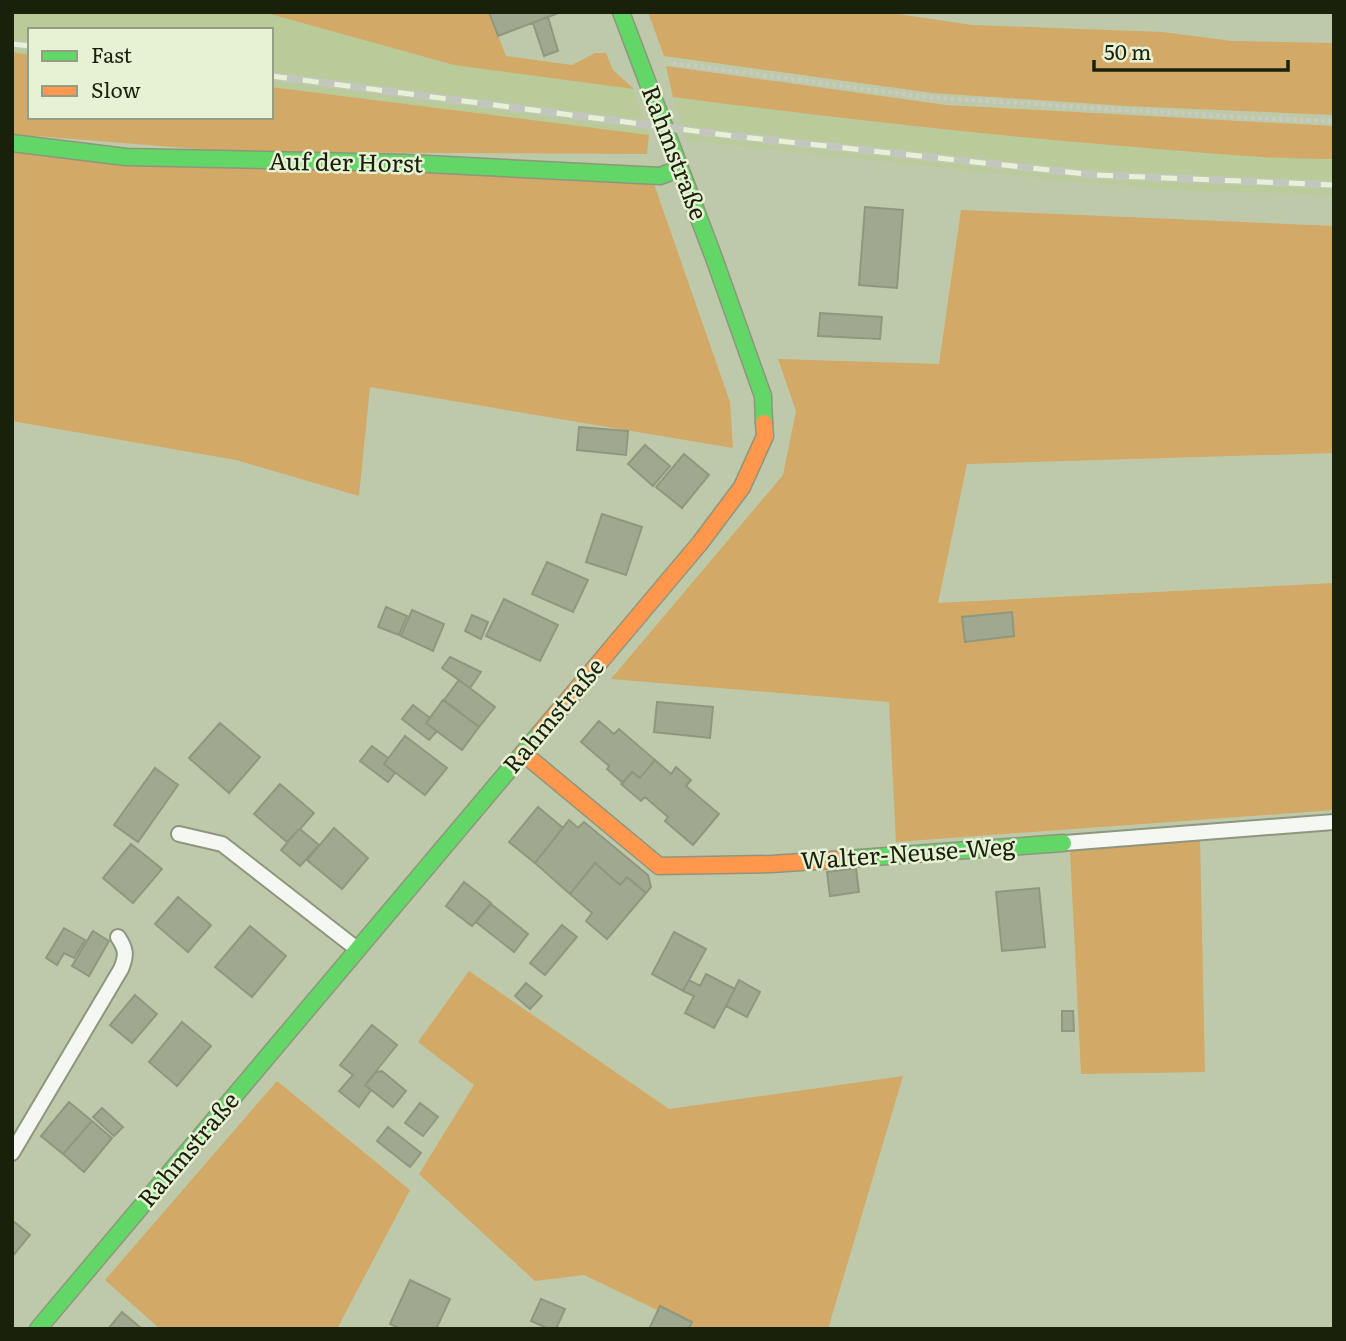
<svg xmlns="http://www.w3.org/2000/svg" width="1346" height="1341" viewBox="0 0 1346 1341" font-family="Literata,serif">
	<rect width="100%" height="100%" fill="#bec9a9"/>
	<!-- built -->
	<path fill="#b9cb98" d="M12,12H263L454,65L634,89L649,135L271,87V30H30V55L12,52Z
		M673,97L843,119L1056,141L1221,154L1334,159V195L1188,190L1081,182L687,140Z"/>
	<!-- green -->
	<path fill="#d2a967" d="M263,12H489L506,56L572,65L595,53H606L613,70L634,89L454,65Z
		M648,12H885L972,25L1162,32L1232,41L1334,43V115L1126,106L933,93L664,56Z
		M12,52L30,55V117H271V87L649,135L647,154L235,152L12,134Z
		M666,66L946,105L1334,126V159C1259,159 1185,151 1111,145C964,133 818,116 673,97Z
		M12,151L654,184L730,402L733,448L370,387L359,496L236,460L12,421Z
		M961,210L1334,226V453L967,464L938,603L1334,583V810L896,842L889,702L611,679L783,475L796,411L778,359L939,364Z
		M1200,838L1205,1072L1081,1074L1070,850Z
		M469,971L669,1109L903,1076L828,1329H697L584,1275L535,1281L419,1174L474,1085L418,1042Z
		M277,1081L410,1190L337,1329H160L105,1280Z"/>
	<!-- building -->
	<path fill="#a0a98f" stroke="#8f987f" stroke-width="2" d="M489,12H561L498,36Z
		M548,17L558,51L544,56L533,23Z
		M865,207L903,210L897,288L859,285Z
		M820,313L882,317L880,339L818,336Z
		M579,427L628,431L626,455L577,450Z
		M645,445L670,466L653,486L628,464Z
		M684,454L709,475L682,508L656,487Z
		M602,514L642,527L626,575L586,562Z
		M547,562L588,580L573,612L532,594Z
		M504,599L558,625L540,661L486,636Z
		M386,607L407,616L399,635L378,627Z
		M412,610L444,624L433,651L401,636Z
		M1012,612L1014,636L965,642L962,617Z
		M472,615L488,622L481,639L465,631Z
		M450,657L481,672L470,688L442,668Z
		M459,680L495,707L479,727L444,700Z
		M443,700L479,727L462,750L426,723Z
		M657,702L713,707L710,738L654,732Z
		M413,705L430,718L426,723L437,731L429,740L402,719Z
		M599,721L614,734L619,729L655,760L640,778L632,772L623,783L607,769L609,766L581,742Z
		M220,723L260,757L229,793L189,758Z
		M405,736L447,768L425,795L384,764Z
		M372,746L388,758L384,764L395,773L388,782L360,761Z
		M655,760L671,774L676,767L691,780L686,786L719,814L693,845L665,821L668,817L645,797L641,801L621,784L632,772L640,778Z
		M155,768L178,785L138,842L114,825Z
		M280,784L314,813L300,829L319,845L300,866L281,850L299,829L287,842L254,814Z
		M538,807L563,828L535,863L509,842Z
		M569,820L578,828L584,822L648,875L651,887L646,893L627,877L620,885L595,863L570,894L535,863Z
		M334,828L368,858L342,889L307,860Z
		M131,844L162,869L133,903L103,878Z
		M595,863L620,885L627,877L646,893L607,939L586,921L592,913L570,894Z
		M856,868L859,892L830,896L827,872Z
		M464,882L491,903L472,926L446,906Z
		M1039,888L1045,947L1002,951L996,892Z
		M178,897L211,925L188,952L155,924Z
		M491,904L528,934L514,952L476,922Z
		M562,925L577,937L545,975L530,963Z
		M250,926L286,956L252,997L215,967Z
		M64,928L85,940L74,958L64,953L57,965L46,958Z
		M93,931L109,941L89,976L72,966Z
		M674,932L706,949L683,991L652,974Z
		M706,974L735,989L714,1028L685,1013L694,996L683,991L689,980L700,986Z
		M739,980L760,992L747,1017L726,1006Z
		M526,983L542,996L530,1009L515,996Z
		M135,995L157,1014L132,1043L110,1025Z
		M1062,1011H1073L1074,1031H1062Z
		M182,1022L211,1046L177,1086L149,1062Z
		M372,1025L397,1045L365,1085L371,1090L359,1107L339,1091L353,1075L340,1065Z
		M382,1071L406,1091L393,1107L365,1085L376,1072Z
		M69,1102L92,1121L63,1154L41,1136Z
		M420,1103L438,1117L423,1136L405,1123Z
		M102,1108L123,1127L114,1136L93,1117Z
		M92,1121L112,1138L84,1172L63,1154Z
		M388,1127L421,1153L410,1167L377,1141Z
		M12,1220L30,1235L12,1257Z
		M410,1280L450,1299L436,1329H401L390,1324Z
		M541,1299L565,1309L556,1329H549L531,1321Z
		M660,1306L692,1322L689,1329H649Z
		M122,1312L142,1329H108Z"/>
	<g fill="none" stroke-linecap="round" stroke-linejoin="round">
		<!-- lane casing -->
		<g stroke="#8e967e" stroke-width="18">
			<path id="lane" d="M179,834L222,844L357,949
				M1065,843L1334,822
				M12,1153L121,969C127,955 126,949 118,937"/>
		</g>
		<!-- fast casing -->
		<g stroke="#8e967e" stroke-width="19">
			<path id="fast" d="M621,12L714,258L763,396L764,423
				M12,143L126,157L407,163L660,176L679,169
				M847,859L1063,843
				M38,1329L540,733"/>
		</g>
		<!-- slow casing -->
		<g stroke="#8e967e" stroke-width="19">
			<path id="slow" d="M540,733L700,543L742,487L765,436L764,423
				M523,753L659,866L771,864L847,859"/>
		</g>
		<!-- path -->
		<path stroke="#c7cbc2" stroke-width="4.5" stroke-dasharray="3.5 3.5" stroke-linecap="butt" d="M673,63L925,97L1251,118L1334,121"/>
		<!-- lane -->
		<use href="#lane" stroke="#f5f7f2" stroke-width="14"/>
		<!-- fast -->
		<use href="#fast" stroke="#63d668" stroke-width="16"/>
		<!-- slow -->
		<use href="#slow" stroke="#ff974d" stroke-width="16"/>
		<!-- rail casing -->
		<g stroke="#c3c6bd" stroke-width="8">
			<path id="rail" d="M12,44L30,46
				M271,76L733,136L1096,175L1334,185"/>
		</g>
		<!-- rail -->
		<use href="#rail" stroke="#e7f2d5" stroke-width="5" stroke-dasharray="16" stroke-linecap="butt"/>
	</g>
	<g text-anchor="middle" stroke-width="5" stroke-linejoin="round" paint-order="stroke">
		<!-- street labels -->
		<g font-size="24" fill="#1a210b" stroke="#e7f2d5">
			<text transform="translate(674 153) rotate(69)" y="8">Rahmstraße</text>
			<text transform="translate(346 163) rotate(1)" y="8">Auf der Horst</text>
			<text transform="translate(554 716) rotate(-50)" y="8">Rahmstraße</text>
			<text transform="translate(908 854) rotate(-4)" y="8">Walter-Neuse-Weg</text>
			<text transform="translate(189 1150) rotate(-50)" y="8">Rahmstraße</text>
		</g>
	</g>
	<!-- border -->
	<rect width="1346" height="1341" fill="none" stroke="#1a210b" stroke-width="28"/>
	<!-- legend -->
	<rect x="28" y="28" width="245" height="91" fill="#e7f2d5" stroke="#959e84" stroke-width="2"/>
	<rect x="42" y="51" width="35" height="10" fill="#63d668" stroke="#959e84" stroke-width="2"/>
	<text x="91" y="63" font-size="21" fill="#1a210b">Fast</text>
	<rect x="42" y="86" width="35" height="10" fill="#ff974d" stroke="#959e84" stroke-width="2"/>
	<text x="91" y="98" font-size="21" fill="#1a210b">Slow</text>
	<!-- scale -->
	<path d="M1094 60v10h194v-10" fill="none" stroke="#1a210b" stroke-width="3.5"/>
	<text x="1104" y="60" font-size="21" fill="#1a210b" stroke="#e7f2d5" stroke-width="5" paint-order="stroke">50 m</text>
</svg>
